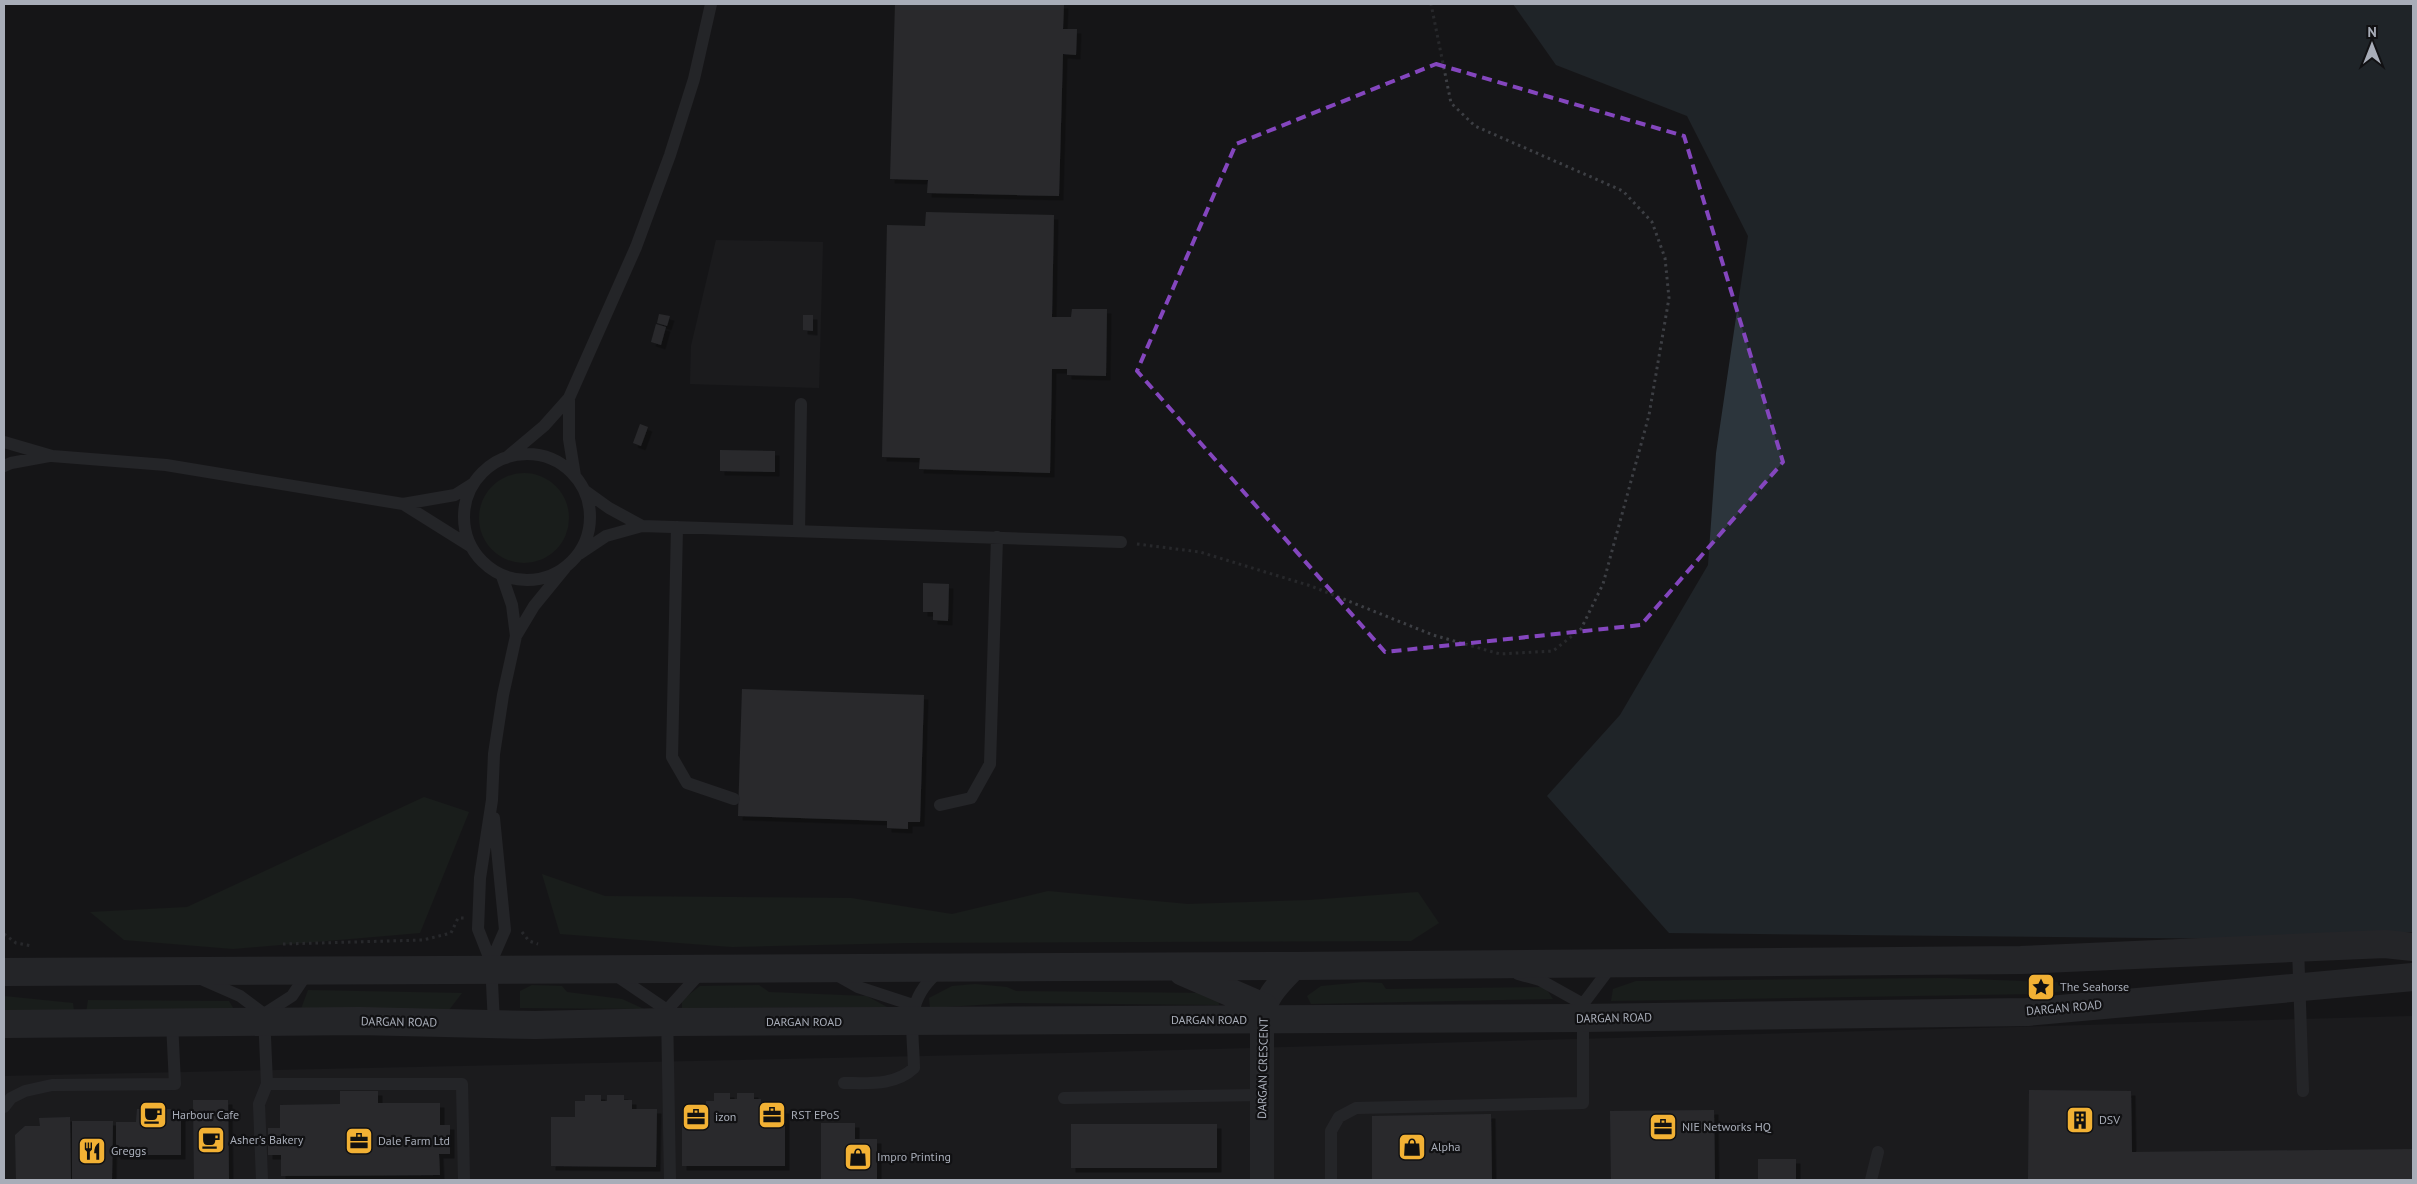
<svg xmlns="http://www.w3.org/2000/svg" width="2417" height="1184" viewBox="0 0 2417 1184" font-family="'PT Sans',sans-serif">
	<defs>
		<filter id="shadow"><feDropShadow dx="4.5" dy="4.5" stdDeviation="0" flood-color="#0009"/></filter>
	</defs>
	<rect width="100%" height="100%" fill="#161618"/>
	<!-- built -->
	<path fill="#222225" d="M716,240L823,242L819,388L690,384L691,346Z
		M2413,1016V1180H4V1076L1068,1053Z"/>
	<!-- green -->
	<path fill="#1e261f" d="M479 518a45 45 0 1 1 90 0a45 45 0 1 1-90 0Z
		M424,797L469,812L420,933L233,949L124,940L90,912L187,907Z
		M542,874L605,896L851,898L952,914L1048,891L1188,904L1309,900L1418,892L1439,923L1411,941L908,943L732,947L560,934Z
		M1945,978L2075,983L2092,988L2037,994L1611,1001L1613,989L1636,981Z
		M1364,982L1382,983L1386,989L1545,987L1553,999L1311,1004L1307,996L1321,986Z
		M975,984L1007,987L1016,991L1208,993L1218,995L1219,1005L1011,1003L930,1008L929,998L952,986Z
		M532,985L562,986L567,992L622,999L644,1009L520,1008V991Z
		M759,985L769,992L867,996L887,1007L682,1008V1000L700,986Z
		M308,990L462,993L449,1010L301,1009Z
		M4,996L73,1003L74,1012L4,1010Z
		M88,1000L229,1001L235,1011L86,1013Z"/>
	<!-- water -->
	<path fill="#2c353c" d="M1513,4H2413V932L2245,939L1669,933L1547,796L1620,715L1708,565L1716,453L1748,236L1687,116L1556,65Z"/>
	<!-- building -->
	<path fill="#404145" filter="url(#shadow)" d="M895,4H1064L1063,29H1077L1076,55L1063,54L1059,196L927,193L928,180L890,179Z
		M926,212L1054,215L1052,317H1071L1072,309H1107L1106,376L1067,375V369H1052L1050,473L919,469L920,458L882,457L887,225L925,226Z
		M659,314L670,316L667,326L657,323Z
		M803,315H813V331L803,330Z
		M656,324L666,327L661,345L651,342Z
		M640,424L648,427L641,446L633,443Z
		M720,450L775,451V472L720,471Z
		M923,583L949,584L948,621L933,620V612H923Z
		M742,689L924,695L920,822H908V829L887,828V821L738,816Z
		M2029,1090L2131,1091L2132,1152L2413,1149V1180H2028Z
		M340,1091H378V1103H440V1125H450V1154H439L440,1175L281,1176V1155H268V1128H280V1105L340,1104Z
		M714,1093H730V1099H737V1093H754V1099H761V1109H785V1166H682V1110L706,1109V1101H714Z
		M585,1095H601V1101H607V1095H624V1100H632V1109H657L656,1167L551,1166V1117H575V1101H585Z
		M193,1100H228L229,1180H194Z
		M137,1109H181V1155H116V1122H136Z
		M1714,1110L1715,1180H1611L1610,1111Z
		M1491,1114L1492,1180H1372V1116Z
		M70,1117L71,1180H16L15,1135L25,1126H40L39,1118Z
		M72,1121H113L112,1180H72Z
		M821,1123H855V1139H877V1180H821Z
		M1071,1124H1217V1168H1071Z
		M1758,1159H1796V1180H1758Z"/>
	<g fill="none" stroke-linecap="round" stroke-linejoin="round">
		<!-- path -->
		<path stroke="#3d3f44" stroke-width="3" stroke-dasharray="2.5 4" stroke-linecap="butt" d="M1137,544L1200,552L1311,586L1433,635L1500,654L1553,651L1581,629L1603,584L1649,415L1669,298L1665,258L1652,222L1623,191L1475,126L1451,103L1431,4
			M522,932L529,941L538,944
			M4,934L16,943L32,946
			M283,944L423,940L451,933L458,918H464"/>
		<!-- service -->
		<path stroke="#37383d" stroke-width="12" d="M569,398V439L575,476
			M4,442L52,456L166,465L403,504L455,495L474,483
			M464 517a63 63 0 1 1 126 0a63 63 0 1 1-126 0Z
			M506,458L544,426L569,398L636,247L670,155L694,79L711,4
			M4,466L11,463L49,456
			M584,490L609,508L642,526
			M403,504L470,546
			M677,527L672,757L687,783L734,799
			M799,531L801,404
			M579,554L606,536L642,526L1121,542
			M502,576L512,605L516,636
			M940,805L971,798L990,764L997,537
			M2298,948L2303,1091
			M491,962L505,930L494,818
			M614,974L667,1010
			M835,974L858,987L913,1005
			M1518,974L1540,980L1583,1004
			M199,978L240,996L264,1014L267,1084L259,1104L262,1180
			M264,1014L292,996L308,972
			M494,1024L491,962L478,929L480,878L492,800L494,754L503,695L516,636L534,606L565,568
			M844,1083C868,1083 895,1086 914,1068C913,1026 904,999 941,970
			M267,1084H462L464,1180
			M1064,1098L1262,1095
			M4,1107L11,1098L25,1091L52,1085L175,1084L172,1022
			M670,1180L667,1010L702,971
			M1331,1180V1131L1339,1117L1356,1108L1583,1103V1004L1613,964
			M1871,1180L1878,1152"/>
		<!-- minor -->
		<path stroke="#37383d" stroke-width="24" d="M1262,1180V1020C1266,994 1279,984 1296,966"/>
		<!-- tertiary -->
		<path stroke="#37383d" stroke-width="28" d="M4,972L1296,966L2021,960L2385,944L2413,947
			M1183,972L1264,1007
			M4,1024L359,1021L535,1025L668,1022L1583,1018L2027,1012L2413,977"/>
	</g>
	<!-- marked area -->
	<path d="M0 0H2417V1184H0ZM1436,64L1684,136L1783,462L1641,625L1385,652L1137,371L1236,144Z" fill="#161618" fill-opacity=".55" fill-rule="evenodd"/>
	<path fill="none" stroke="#8446be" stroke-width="4" stroke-dasharray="10 6" stroke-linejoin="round" d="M1436,64L1684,136L1783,462L1641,625L1385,652L1137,371L1236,144Z"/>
	<!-- icons -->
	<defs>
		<g id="sight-square" transform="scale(1.4375)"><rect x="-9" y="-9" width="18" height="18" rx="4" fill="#f2b134" stroke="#111113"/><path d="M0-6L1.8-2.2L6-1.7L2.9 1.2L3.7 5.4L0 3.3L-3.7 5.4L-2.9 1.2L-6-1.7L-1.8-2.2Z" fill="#111"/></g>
		<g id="cafe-square" transform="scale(1.4375)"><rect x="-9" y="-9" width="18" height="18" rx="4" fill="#f2b134" stroke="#111113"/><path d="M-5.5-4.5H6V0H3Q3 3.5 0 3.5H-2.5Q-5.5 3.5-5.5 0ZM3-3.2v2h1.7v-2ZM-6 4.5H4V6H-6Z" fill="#111"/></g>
		<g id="office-square" transform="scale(1.4375)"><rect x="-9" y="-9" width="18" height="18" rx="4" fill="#f2b134" stroke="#111113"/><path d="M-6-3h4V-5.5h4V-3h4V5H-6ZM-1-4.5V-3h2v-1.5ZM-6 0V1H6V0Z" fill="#111"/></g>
		<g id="building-square" transform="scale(1.4375)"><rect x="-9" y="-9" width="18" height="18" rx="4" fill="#f2b134" stroke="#111113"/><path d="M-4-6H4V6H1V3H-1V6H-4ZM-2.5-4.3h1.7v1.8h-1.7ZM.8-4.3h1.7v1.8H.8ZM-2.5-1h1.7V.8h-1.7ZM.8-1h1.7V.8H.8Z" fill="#111"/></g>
		<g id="shop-square" transform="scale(1.4375)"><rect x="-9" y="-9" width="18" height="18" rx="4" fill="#f2b134" stroke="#111113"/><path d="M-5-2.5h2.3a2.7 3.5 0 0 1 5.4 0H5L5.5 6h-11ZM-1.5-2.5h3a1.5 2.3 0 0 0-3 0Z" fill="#111"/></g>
		<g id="restaurant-square" transform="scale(1.4375)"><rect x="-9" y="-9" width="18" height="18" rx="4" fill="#f2b134" stroke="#111113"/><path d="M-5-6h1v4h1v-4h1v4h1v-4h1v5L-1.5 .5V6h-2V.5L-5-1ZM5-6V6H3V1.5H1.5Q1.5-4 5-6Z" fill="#111"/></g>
	</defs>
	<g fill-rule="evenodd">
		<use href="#sight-square" x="2041" y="987"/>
		<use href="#cafe-square" x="153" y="1115"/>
		<use href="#office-square" x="772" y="1115"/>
		<use href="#office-square" x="696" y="1117"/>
		<use href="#building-square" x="2080" y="1120"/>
		<use href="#office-square" x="1663" y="1127"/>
		<use href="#cafe-square" x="211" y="1140"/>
		<use href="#office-square" x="359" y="1141"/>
		<use href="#shop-square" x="1412" y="1147"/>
		<use href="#restaurant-square" x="92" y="1151"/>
		<use href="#shop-square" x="858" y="1157"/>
	</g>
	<g text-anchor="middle" stroke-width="4.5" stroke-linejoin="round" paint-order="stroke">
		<!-- poi labels -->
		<g font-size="12" fill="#a8adb8" stroke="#111113" text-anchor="start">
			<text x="2060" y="991">The Seahorse</text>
			<text x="172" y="1119">Harbour Cafe</text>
			<text x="791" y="1119">RST EPoS</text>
			<text x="715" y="1121">izon</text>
			<text x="2099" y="1124">DSV</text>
			<text x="1682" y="1131">NIE Networks HQ</text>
			<text x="230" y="1144">Asher's Bakery</text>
			<text x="378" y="1145">Dale Farm Ltd</text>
			<text x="1431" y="1151">Alpha</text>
			<text x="111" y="1155">Greggs</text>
			<text x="877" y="1161">Impro Printing</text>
		</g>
		<!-- street labels -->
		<g font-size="12" fill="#a8adb8" stroke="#111113">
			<text transform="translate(2064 1008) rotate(-5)" y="4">DARGAN ROAD</text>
			<text transform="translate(1614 1018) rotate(-1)" y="4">DARGAN ROAD</text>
			<text x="1209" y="1024">DARGAN ROAD</text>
			<text transform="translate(399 1022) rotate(1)" y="4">DARGAN ROAD</text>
			<text x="804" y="1026">DARGAN ROAD</text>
			<text transform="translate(1263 1068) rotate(-89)" y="4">DARGAN CRESCENT</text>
		</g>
	</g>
	<!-- border -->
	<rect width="2417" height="1184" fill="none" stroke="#a8adb8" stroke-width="10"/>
	<!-- north arrow -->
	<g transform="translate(2372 45)" stroke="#111113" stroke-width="4" paint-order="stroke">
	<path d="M0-4L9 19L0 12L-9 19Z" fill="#a8adb8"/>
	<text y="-8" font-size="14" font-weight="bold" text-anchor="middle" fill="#a8adb8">N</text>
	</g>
</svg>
